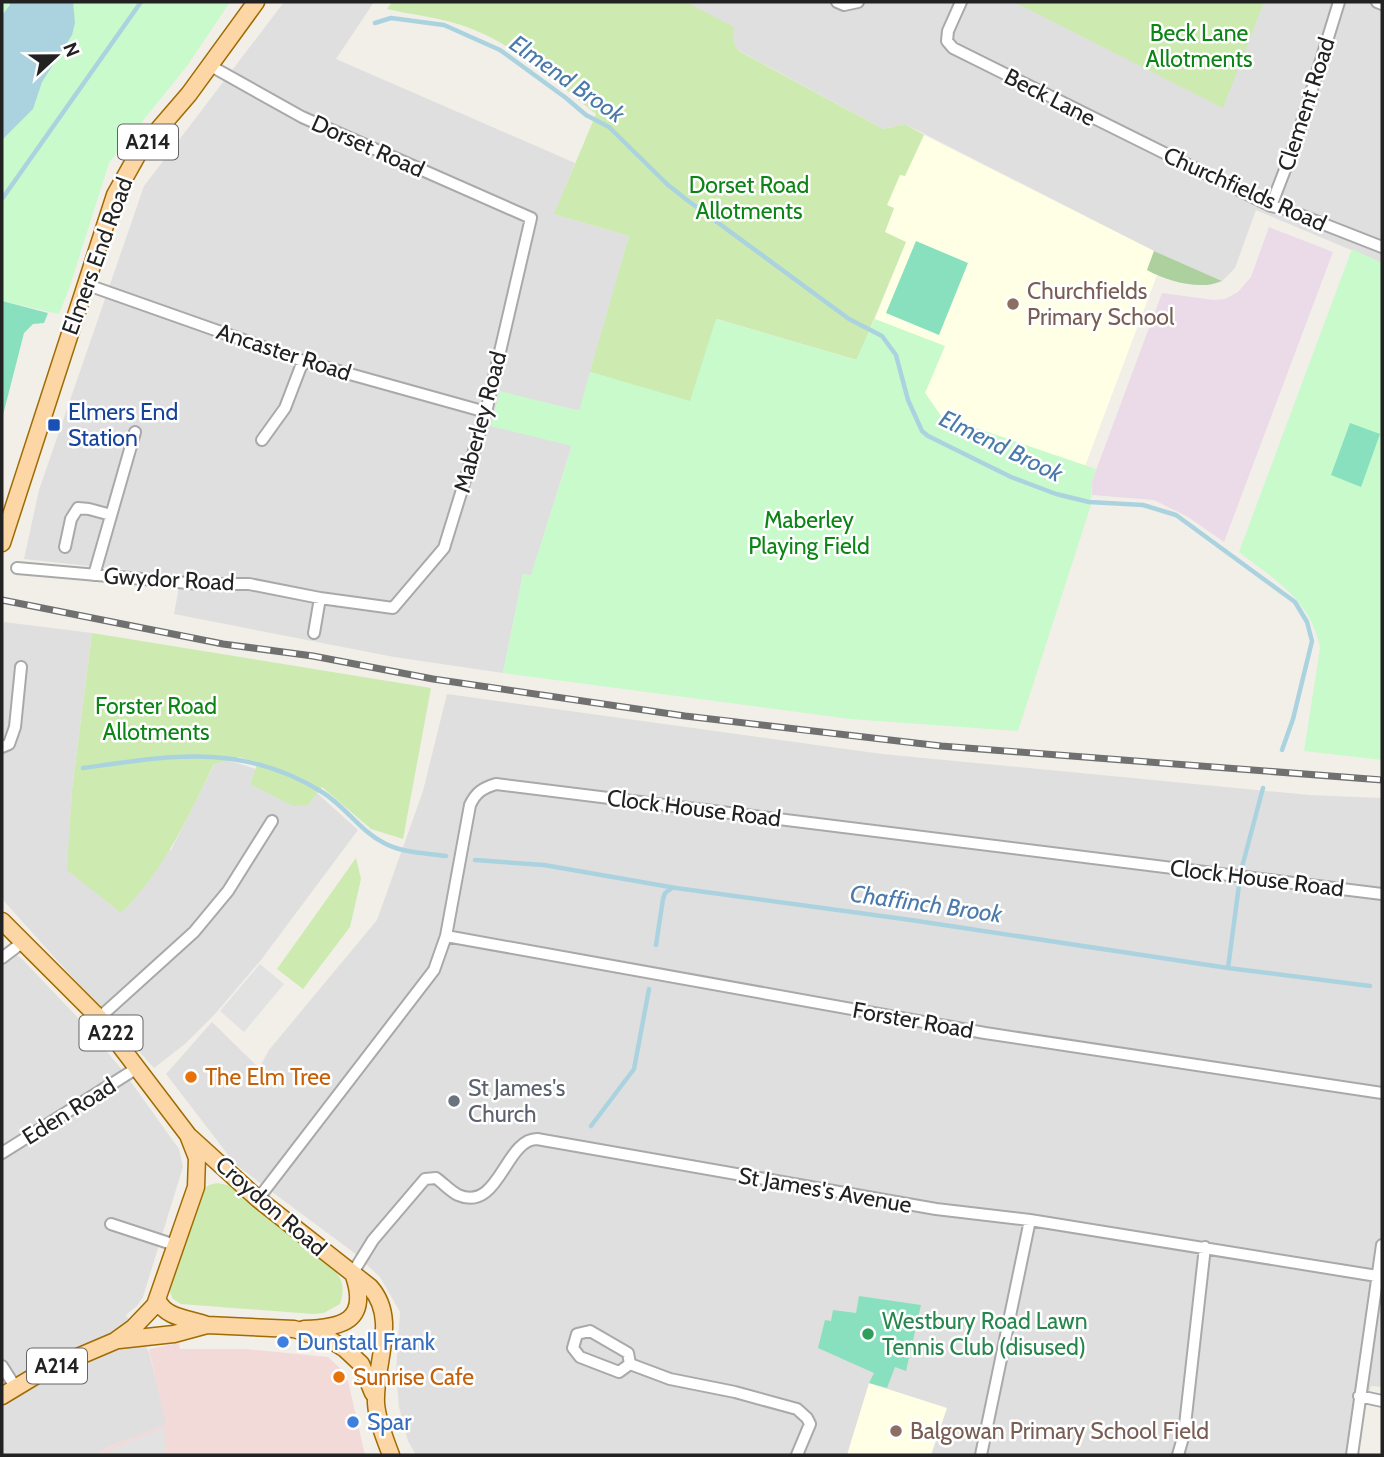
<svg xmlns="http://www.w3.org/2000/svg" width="1384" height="1457" viewBox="0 0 1384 1457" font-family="Cabin,sans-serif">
	<rect width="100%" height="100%" fill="#f2efe9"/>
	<!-- residential -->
	<path fill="#e0dfdf" d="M284,2H374L336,59L575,163L555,214L629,236L580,411L500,392L491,426L572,445L531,576L523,574L503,673L394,657L174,614L181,576L24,559L39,490L144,186Z
		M686,2H1382V263L1256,210L1235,268L1222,281L1154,251L905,124L883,129L738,50L733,41Z
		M4,622L92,633L72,790L68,870L171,850L215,763L227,760L256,769L250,784L308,805L317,793L358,830L261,960L215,1014L185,1044L154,1068L2,899V646Z
		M447,694L882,754L1309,795L1382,798V1387L1371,1386L1353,1455H416L408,1441L399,1407L396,1373L400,1312L380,1277L353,1252L236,1165L166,1074L212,1022L259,1068L269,1050L377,920L423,791Z
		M2,946L21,958L83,1023L123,1071L179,1149L183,1167L143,1297L137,1306L126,1315L149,1352L167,1425L113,1445L95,1455H2Z"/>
	<!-- commercial -->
	<path fill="#f2dad9" d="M179,1343L180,1349H246L328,1357L340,1368L348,1381L365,1455H95L113,1445L166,1425L149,1349Z"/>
	<!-- industrial -->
	<path fill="#ebdbe8" d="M1269,227L1333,252L1224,542L1188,517L1154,500L1092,495V481L1162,293L1214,300L1225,299L1238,292L1251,277Z"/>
	<!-- education -->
	<path fill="#ffffe5" d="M924,135L1154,251L1147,270L1157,275L1085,466L941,416L875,319L906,242L884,232L894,209L887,205L900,174L905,175Z
		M869,1383L947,1408L931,1455H847Z"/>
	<!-- grass -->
	<path fill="#cdebb0" d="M392,2H686L734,27L733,41L739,51L883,129L905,124L924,135L905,176L900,175L887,205L894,208L885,232L906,242L857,360L717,319L691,402L590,372L629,236L554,214L596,114C554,81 513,42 461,25C437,17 412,15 387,9Z
		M1014,2H1264L1223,108Z
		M92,633L431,688L403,839L371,829L322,787L308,805L293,806L250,784L258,762L239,757L214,764C188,817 164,871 121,913L67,870L72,790Z
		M356,858L361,879L350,927L303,989L277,969Z
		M217,1183L233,1186C256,1205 329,1255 340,1278C344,1287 343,1294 340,1304L324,1313L313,1314L181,1304L173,1299L167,1286L201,1191L209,1185Z"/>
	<!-- forest -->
	<path fill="#add19e" d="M1154,251L1222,281C1200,291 1167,281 1147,270Z"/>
	<!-- park -->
	<path fill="#c8facc" d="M2,2H230L187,66L109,163L69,289L59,314L2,301Z
		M1352,249L1382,263V760L1304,751L1320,648C1312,601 1274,579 1239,552Z
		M716,319L856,360L875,319L945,346L925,393L941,416L1096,469L1092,481L1091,505L1018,731L850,719L503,673L523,574L531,575L572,446L491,426L500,391L579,411L590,372L690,401Z"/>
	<!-- pitch -->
	<path fill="#88e0be" d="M916,241L968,263L939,335L886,313Z
		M2,301L48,313L44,323L33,324L24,333L2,419Z
		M1350,423L1380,434L1361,487L1331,475Z
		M859,1296L921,1305L906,1371L895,1367L887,1388L869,1383L874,1373L818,1348L825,1320L831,1321L833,1310L856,1313Z"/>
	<!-- parking -->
	<path fill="#e2e2e2" d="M260,964L284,984L244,1032L220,1011Z
		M164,1428L166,1455H106L112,1449Z"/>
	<!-- water -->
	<path fill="#aad3df" d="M9,2H73L75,23L72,35L42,82L33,109L2,140V15L10,5Z"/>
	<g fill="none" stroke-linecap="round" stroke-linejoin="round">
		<!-- stream -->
		<path stroke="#aad3df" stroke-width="4.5" d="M375,23L391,18L444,25L500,50L566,98L586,115L609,127L668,185L687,200L849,319L882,336L896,355L908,400L922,431L928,436L1011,477L1056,494L1089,502L1143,505L1176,515L1295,602L1307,622L1312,641L1293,719L1282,750
			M2,199L141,2
			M83,768C170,756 242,742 322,792C345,806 360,831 384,843C402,853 426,853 446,856
			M475,860L544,865L676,888L911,920L1228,968L1370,986
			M1242,867L1263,788
			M656,945L663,899L665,893L672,888
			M1228,968L1239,885
			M591,1126L634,1069L649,989"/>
		<!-- street casing -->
		<g stroke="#a9a9a9" stroke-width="14">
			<path id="street" d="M837,2L844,5L858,2
				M961,2L948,31L947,41L953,48L1271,206L1285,209L1382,247
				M1377,2L1382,4
				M1271,206L1296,141L1339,2
				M85,284L303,361L486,412
				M262,440L285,408L303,361
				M65,547L71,519L78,508L89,509L111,515
				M17,568L200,584H249L320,598L393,608L444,548L486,412L531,218L302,117L209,65
				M94,575L135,432
				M314,633L320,598
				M2,747L9,744L15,727L21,667
				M446,936L985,1033L1382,1093
				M2,958L23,942
				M99,1018L194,932L228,891L272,821
				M2,1153L137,1068
				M258,1199L434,970L446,936L470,805C476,792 483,788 496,784L1382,894
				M111,1224L175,1245
				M352,1274L373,1240L425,1179L436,1178C443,1183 450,1191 458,1195C499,1213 505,1139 537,1139L936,1209L1030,1220L1377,1276
				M590,1331L628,1353L630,1364L619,1372L580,1357L573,1348L577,1334Z
				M630,1364L670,1379L735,1392L797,1409L807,1418L810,1424L797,1455
				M2,1366L16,1388
				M1359,1396L1382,1401
				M981,1455L1030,1220
				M1178,1455L1184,1434L1205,1247
				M1352,1455L1382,1245"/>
		</g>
		<!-- primary casing -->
		<g stroke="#a06b00" stroke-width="19">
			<path id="primary" d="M2,543L115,195L139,152L189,94L256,2
				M2,921L99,1018L188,1135L197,1158L196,1187L155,1305L133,1328L115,1341L40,1373L2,1396
				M190,1137L258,1199L370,1287C399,1319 374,1364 376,1403C377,1420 385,1439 391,1455
				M158,1301C167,1319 190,1318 207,1325
				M304,1329C342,1328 369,1321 354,1276
				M119,1340L174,1334L207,1325L294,1329L332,1341L345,1349L361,1364L373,1393"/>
		</g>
		<!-- street -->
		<use href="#street" stroke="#fff" stroke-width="10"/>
		<!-- primary -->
		<use href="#primary" stroke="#fcd6a4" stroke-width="16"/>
		<!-- rail casing -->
		<g stroke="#707070" stroke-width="7">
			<path id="rail" d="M2,600L223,644L313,656L433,679L685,716L941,746L1382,780"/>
		</g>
		<!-- rail -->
		<use href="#rail" stroke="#fff" stroke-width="4.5" stroke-dasharray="13" stroke-linecap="butt"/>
	</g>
	<!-- markers -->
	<g fill="#8d6e63" stroke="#fff" stroke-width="2.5">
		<circle cx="1013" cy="304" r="7"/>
		<circle cx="896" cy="1431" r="7"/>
	</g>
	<rect fill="#1a4fb4" stroke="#fff" stroke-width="2.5" x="47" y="418" width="14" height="14" rx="3.5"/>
	<g fill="#e8710a" stroke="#fff" stroke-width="2.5">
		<circle cx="191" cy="1077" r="7"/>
		<circle cx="339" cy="1377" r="7"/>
	</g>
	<circle fill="#6b7280" stroke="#fff" stroke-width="2.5" cx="454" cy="1101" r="7"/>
	<circle fill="#2e9e5b" stroke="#fff" stroke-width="2.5" cx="868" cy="1334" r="7"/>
	<g fill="#3f7fe0" stroke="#fff" stroke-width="2.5">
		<circle cx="283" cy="1342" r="7"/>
		<circle cx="353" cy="1422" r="7"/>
	</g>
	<g text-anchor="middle" stroke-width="5" stroke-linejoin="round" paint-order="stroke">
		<!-- shield labels -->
		<g fill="#fff" stroke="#646464" stroke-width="2">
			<rect x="118" y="124.5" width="60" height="35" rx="5"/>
			<rect x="79.5" y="1015.5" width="63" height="35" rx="5"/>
			<rect x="27" y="1348.5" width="60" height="35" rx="5"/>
		</g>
		<g font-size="21" font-weight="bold" fill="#222">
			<text x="148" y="149">A214</text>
			<text x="111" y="1040">A222</text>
			<text x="57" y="1373">A214</text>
		</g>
		<!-- park labels -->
		<g font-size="23" fill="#0c8416" stroke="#fff">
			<text x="1199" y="41">Beck Lane<tspan x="1199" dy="26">Allotments</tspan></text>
			<text x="749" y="193">Dorset Road<tspan x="749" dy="26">Allotments</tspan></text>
			<text x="809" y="528">Maberley<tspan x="809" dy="26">Playing Field</tspan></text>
			<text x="156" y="714">Forster Road<tspan x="156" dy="26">Allotments</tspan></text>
		</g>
		<!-- street labels -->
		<g font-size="23" fill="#222" stroke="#fff">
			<text transform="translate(1050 97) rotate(27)" y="8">Beck Lane</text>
			<text transform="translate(1306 104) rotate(-72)" y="8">Clement Road</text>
			<text transform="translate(368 146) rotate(24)" y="8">Dorset Road</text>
			<text transform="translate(1245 189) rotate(24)" y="8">Churchfields Road</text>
			<text transform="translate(97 256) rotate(-70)" y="8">Elmers End Road</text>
			<text transform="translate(284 352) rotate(18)" y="8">Ancaster Road</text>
			<text transform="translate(480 422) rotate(-75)" y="8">Maberley Road</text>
			<text transform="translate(169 579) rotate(3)" y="8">Gwydor Road</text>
			<text transform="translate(694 808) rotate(7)" y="8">Clock House Road</text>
			<text transform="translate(1257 878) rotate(7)" y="8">Clock House Road</text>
			<text transform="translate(913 1020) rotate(10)" y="8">Forster Road</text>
			<text transform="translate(69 1111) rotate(-32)" y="8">Eden Road</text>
			<text transform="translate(825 1190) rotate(10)" y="8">St James's Avenue</text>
			<text transform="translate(271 1206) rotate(41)" y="8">Croydon Road</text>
		</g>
		<!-- education labels -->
		<g font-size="23" fill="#785e54" stroke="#fff" text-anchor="start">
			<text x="1027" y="299">Churchfields<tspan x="1027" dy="26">Primary School</tspan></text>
			<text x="910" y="1439">Balgowan Primary School Field</text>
		</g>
		<!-- transit labels -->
		<g font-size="23" fill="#164399" stroke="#fff" text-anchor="start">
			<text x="68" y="420">Elmers End<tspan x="68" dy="26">Station</tspan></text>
		</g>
		<!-- food labels -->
		<g font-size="23" fill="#c56008" stroke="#fff" text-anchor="start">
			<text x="205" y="1085">The Elm Tree</text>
			<text x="353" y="1385">Sunrise Cafe</text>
		</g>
		<!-- worship labels -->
		<g font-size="23" fill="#5b616d" stroke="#fff" text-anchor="start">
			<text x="468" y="1096">St James's<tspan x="468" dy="26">Church</tspan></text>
		</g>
		<!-- leisure labels -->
		<g font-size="23" fill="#27864d" stroke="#fff" text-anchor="start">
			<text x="882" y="1329">Westbury Road Lawn<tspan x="882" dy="26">Tennis Club (disused)</tspan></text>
		</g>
		<!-- shop labels -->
		<g font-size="23" fill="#366cbe" stroke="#fff" text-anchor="start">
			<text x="297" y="1350">Dunstall Frank</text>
			<text x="367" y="1430">Spar</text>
		</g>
		<!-- water labels -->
		<g font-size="24" font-style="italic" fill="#4a7aab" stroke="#fff">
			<text transform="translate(567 79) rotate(35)" y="8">Elmend Brook</text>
			<text transform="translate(1001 446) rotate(26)" y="8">Elmend Brook</text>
			<text transform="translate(926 904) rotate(8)" y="8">Chaffinch Brook</text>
		</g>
	</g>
	<!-- border -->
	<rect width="1384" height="1457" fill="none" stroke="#222222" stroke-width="7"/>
	<!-- north arrow -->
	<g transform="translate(56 56) rotate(68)" stroke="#ffffff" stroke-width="5" paint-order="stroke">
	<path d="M0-5L12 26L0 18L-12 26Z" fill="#222222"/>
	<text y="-10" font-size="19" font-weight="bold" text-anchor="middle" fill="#222222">N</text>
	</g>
</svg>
